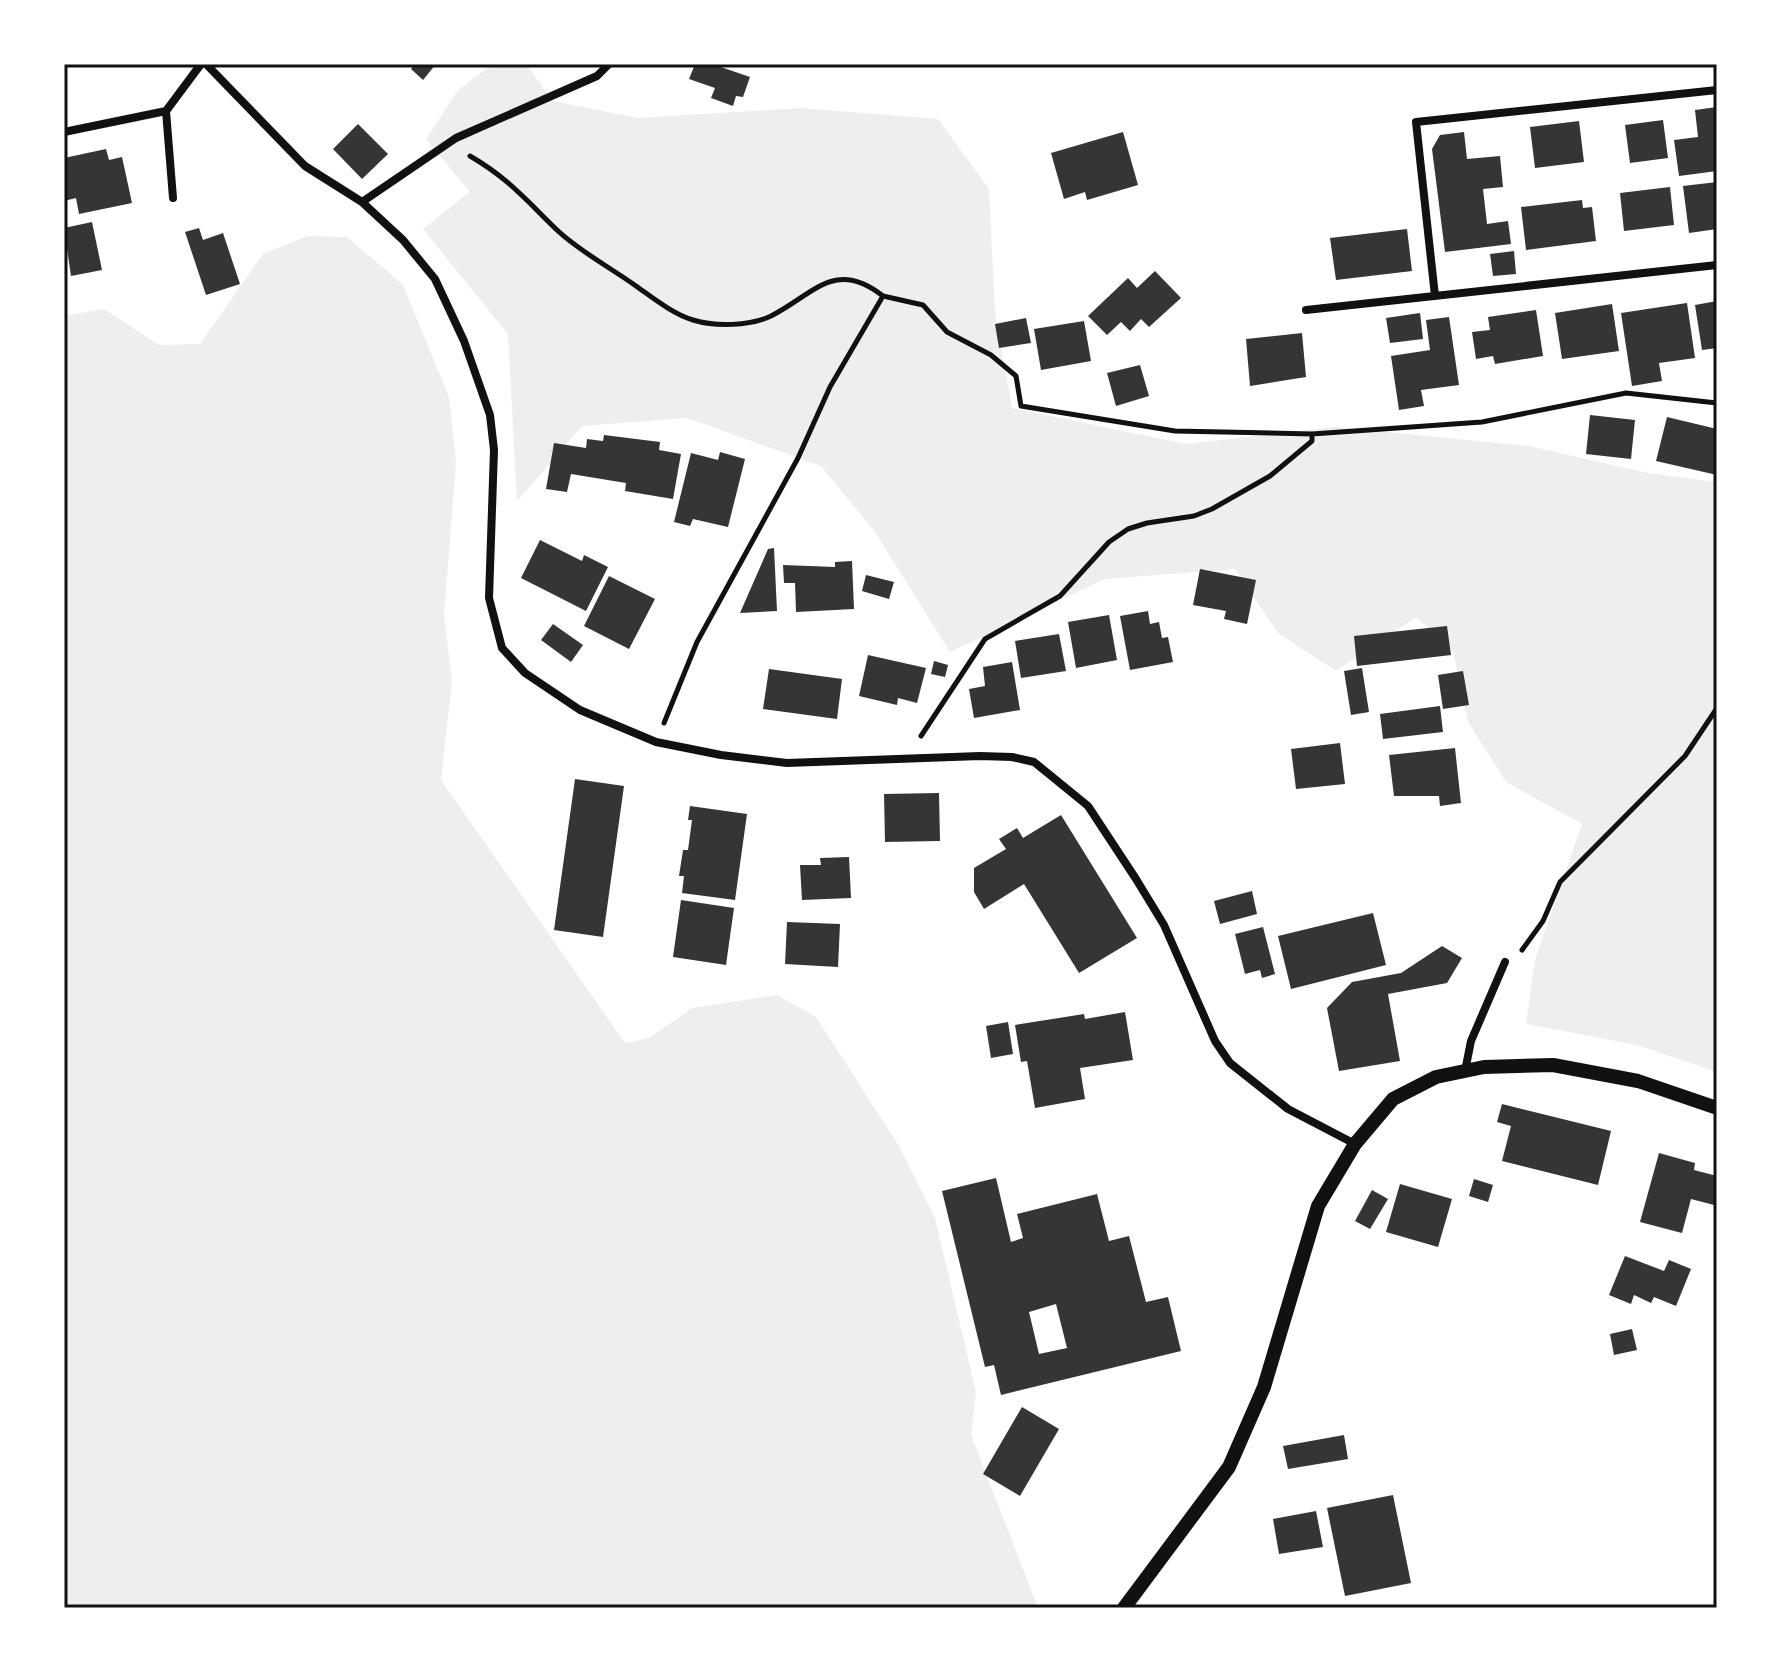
<svg xmlns="http://www.w3.org/2000/svg" width="1781" height="1672" viewBox="0 0 1781 1672" font-family="Jost,sans-serif">
	<rect width="100%" height="100%" fill="#fff"/>
	<!-- green -->
	<path fill="#eee" d="M493,64H526L553,101L638,118L801,108L938,119L989,189L995,313L1012,408L1186,444L1335,427L1529,446L1648,473L1717,482V1072L1637,1045L1526,1024L1535,960L1582,824L1506,782L1468,722L1453,651L1416,617L1336,671L1278,633L1235,569L1105,579L950,652L875,532L821,466L687,418L582,426L517,501L508,334L423,229L470,192L426,139L458,90Z
		M308,236L347,237L403,285L449,397L456,462L444,616L452,680L441,780L625,1043L649,1038L692,1008L777,995L816,1017L899,1146L935,1218L976,1392L971,1435L1038,1608H64V316L104,309L159,345L200,344L263,254Z"/>
	<!-- building -->
	<path fill="#353535" fill-rule="evenodd" d="M415,64H436L423,80L411,69Z
		M695,64H712L750,77L743,97L736,96L733,106L711,98L715,88L689,79Z
		M1717,107V171L1679,176L1674,140L1698,137L1695,110Z
		M1663,120L1668,158L1630,163L1625,125Z
		M1579,121L1584,162L1535,168L1530,127Z
		M358,124L388,154L362,179L333,149Z
		M1123,132L1138,185L1087,200L1085,192L1064,199L1051,153Z
		M1464,132L1467,159L1500,156L1503,187L1483,189L1487,224L1508,221L1511,244L1445,252L1432,149L1440,135Z
		M106,149L109,160L122,157L132,203L79,214L76,198L64,201V158Z
		M1717,182V229L1689,233L1683,186Z
		M1670,187L1674,225L1624,231L1620,193Z
		M1582,200L1583,208L1592,207L1596,241L1526,250L1521,207Z
		M92,222L102,270L71,276L64,228Z
		M199,228L203,240L223,233L240,284L206,295L185,232Z
		M1407,229L1412,271L1336,280L1330,238Z
		M1514,251L1516,274L1493,276L1490,254Z
		M1155,271L1181,298L1149,327L1141,319L1130,331L1121,322L1107,335L1088,316L1128,278L1137,288Z
		M1717,301V348L1702,350L1695,305Z
		M1687,303L1695,358L1659,363L1662,381L1632,386L1621,313Z
		M1612,304L1619,351L1562,359L1555,313Z
		M1536,310L1543,356L1495,364L1493,356L1476,359L1472,332L1490,330L1488,317Z
		M1420,313L1423,339L1390,343L1386,318Z
		M1449,317L1459,385L1421,390L1424,406L1399,410L1391,356L1430,350L1426,320Z
		M1026,318L1031,343L999,348L995,324Z
		M1084,321L1091,361L1041,370L1034,329Z
		M1302,333L1306,377L1250,386L1246,339Z
		M1140,365L1149,396L1116,406L1107,373Z
		M1590,415L1635,420L1631,459L1586,454Z
		M1667,417L1717,429V475L1656,461Z
		M604,435L660,442L659,450L681,454L673,499L625,491L626,483L571,474L567,492L546,489L554,443L586,448L587,439L603,441Z
		M720,452L745,459L728,527L693,519L690,526L674,522L691,453L718,460Z
		M540,540L582,561L584,555L608,567L586,611L521,578Z
		M774,548L777,611L740,613L768,549Z
		M852,561L854,609L796,612L795,583H784L783,565L835,567V562Z
		M1200,569L1256,580L1247,624L1224,619L1226,611L1193,605Z
		M866,575L894,582L889,599L862,591Z
		M609,576L655,599L629,649L584,626Z
		M1148,611L1150,624L1159,622L1162,638L1168,637L1173,662L1130,670L1120,616Z
		M1109,615L1117,660L1076,668L1068,622Z
		M553,624L583,645L571,662L541,640Z
		M1447,626L1451,655L1357,666L1354,636Z
		M1059,634L1066,671L1021,678L1015,641Z
		M868,655L926,668L917,703L898,698L897,705L859,696Z
		M934,661L948,665L945,677L931,674Z
		M1012,662L1020,710L974,718L969,689L985,686L983,667Z
		M1362,668L1369,712L1351,715L1344,671Z
		M769,669L842,679L837,719L763,709Z
		M1463,671L1469,705L1443,709L1438,675Z
		M1440,706L1443,732L1383,739L1380,714Z
		M1340,743L1345,784L1296,789L1291,749Z
		M1455,748L1461,803L1440,806L1439,796H1394L1389,755Z
		M575,779L624,786L603,937L554,930Z
		M939,793L940,841L885,842L884,794Z
		M690,806L747,814L735,900L682,893L684,876H679L683,850H688L692,820H688Z
		M1061,815L1137,938L1079,973L1024,884L984,909L974,892V868L1006,849L999,839L1017,828L1023,838Z
		M849,857L851,898L802,900L800,865H821L820,858Z
		M1252,891L1257,914L1220,924L1214,901Z
		M681,900L734,908L726,965L673,957Z
		M1373,913L1386,965L1291,989L1278,936Z
		M787,922L840,924L838,967L785,964Z
		M1263,927L1275,974L1262,978L1260,970L1245,974L1235,934Z
		M1442,946L1462,958L1447,983L1388,994L1400,1061L1339,1071L1327,1008L1352,982L1401,973Z
		M1125,1012L1133,1060L1080,1068L1085,1099L1035,1108L1027,1061L1021,1062L1015,1025L1084,1014L1085,1019Z
		M1008,1022L1013,1054L991,1058L986,1026Z
		M1502,1104L1611,1131L1598,1185L1502,1161L1511,1126L1497,1122Z
		M1659,1153L1695,1163L1694,1170L1717,1176L1714,1205L1691,1199L1682,1233L1640,1222Z
		M996,1178L1011,1242L1023,1238L1017,1214L1097,1194L1109,1241L1129,1236L1146,1302L1168,1297L1181,1351L1001,1395L994,1365L985,1367L942,1191ZM1056,1304L1067,1348L1039,1354L1029,1312Z
		M1474,1179L1493,1185L1488,1202L1469,1196Z
		M1400,1184L1452,1199L1438,1247L1386,1232Z
		M1372,1190L1388,1199L1370,1229L1355,1221Z
		M1625,1256L1664,1271L1669,1260L1691,1269L1676,1306L1654,1297L1651,1303L1634,1295L1631,1304L1609,1295Z
		M1632,1329L1637,1350L1614,1355L1610,1334Z
		M1022,1407L1059,1429L1020,1496L983,1474Z
		M1344,1435L1348,1459L1288,1469L1283,1446Z
		M1393,1495L1411,1583L1345,1596L1327,1508Z
		M1316,1511L1323,1547L1279,1554L1273,1519Z"/>
	<g fill="none" stroke-linecap="round" stroke-linejoin="round">
		<!-- path -->
		<path stroke="#111" stroke-width="5" d="M470,156C508,178 526,200 557,230C579,251 611,268 636,286C653,298 673,314 693,320C716,327 750,326 771,316C814,294 835,258 883,296L830,387L798,458L697,642L664,723
			M883,296L923,305L947,332L991,355L1016,376L1021,406L1175,431L1312,434L1482,422L1626,393L1717,403
			M921,736L985,639L1060,596L1109,542L1128,529L1147,523L1194,516L1212,509L1270,476L1312,441V434
			M1522,950L1543,921L1560,882L1685,756L1717,708"/>
		<!-- minor -->
		<path stroke="#111" stroke-width="8" d="M206,64L305,166L362,202L403,240L435,279L464,341L490,415L494,450L489,598L502,648L525,673L580,710L656,742L721,755L787,763L980,756L1012,757L1034,762L1088,806L1136,879L1164,925L1215,1041L1230,1063L1288,1109L1355,1144
			M166,111L173,198
			M64,132L166,111L201,64
			M362,202L456,138L597,76L609,64
			M1435,296L1416,122L1717,90
			M1306,310L1717,265
			M1465,1071L1471,1041L1505,962"/>
		<!-- tertiary -->
		<path stroke="#111" stroke-width="14" d="M1124,1608L1229,1467L1264,1387L1318,1206L1355,1144L1393,1099L1436,1077L1484,1067L1553,1065L1638,1081L1717,1108"/>
	</g>
	<!-- border -->
	<rect width="1781" height="1672" fill="none" stroke="#ffffff" stroke-width="132"/>
	<rect x="66" y="66" width="1649" height="1540" fill="none" stroke="#111" stroke-width="3"/>
</svg>
